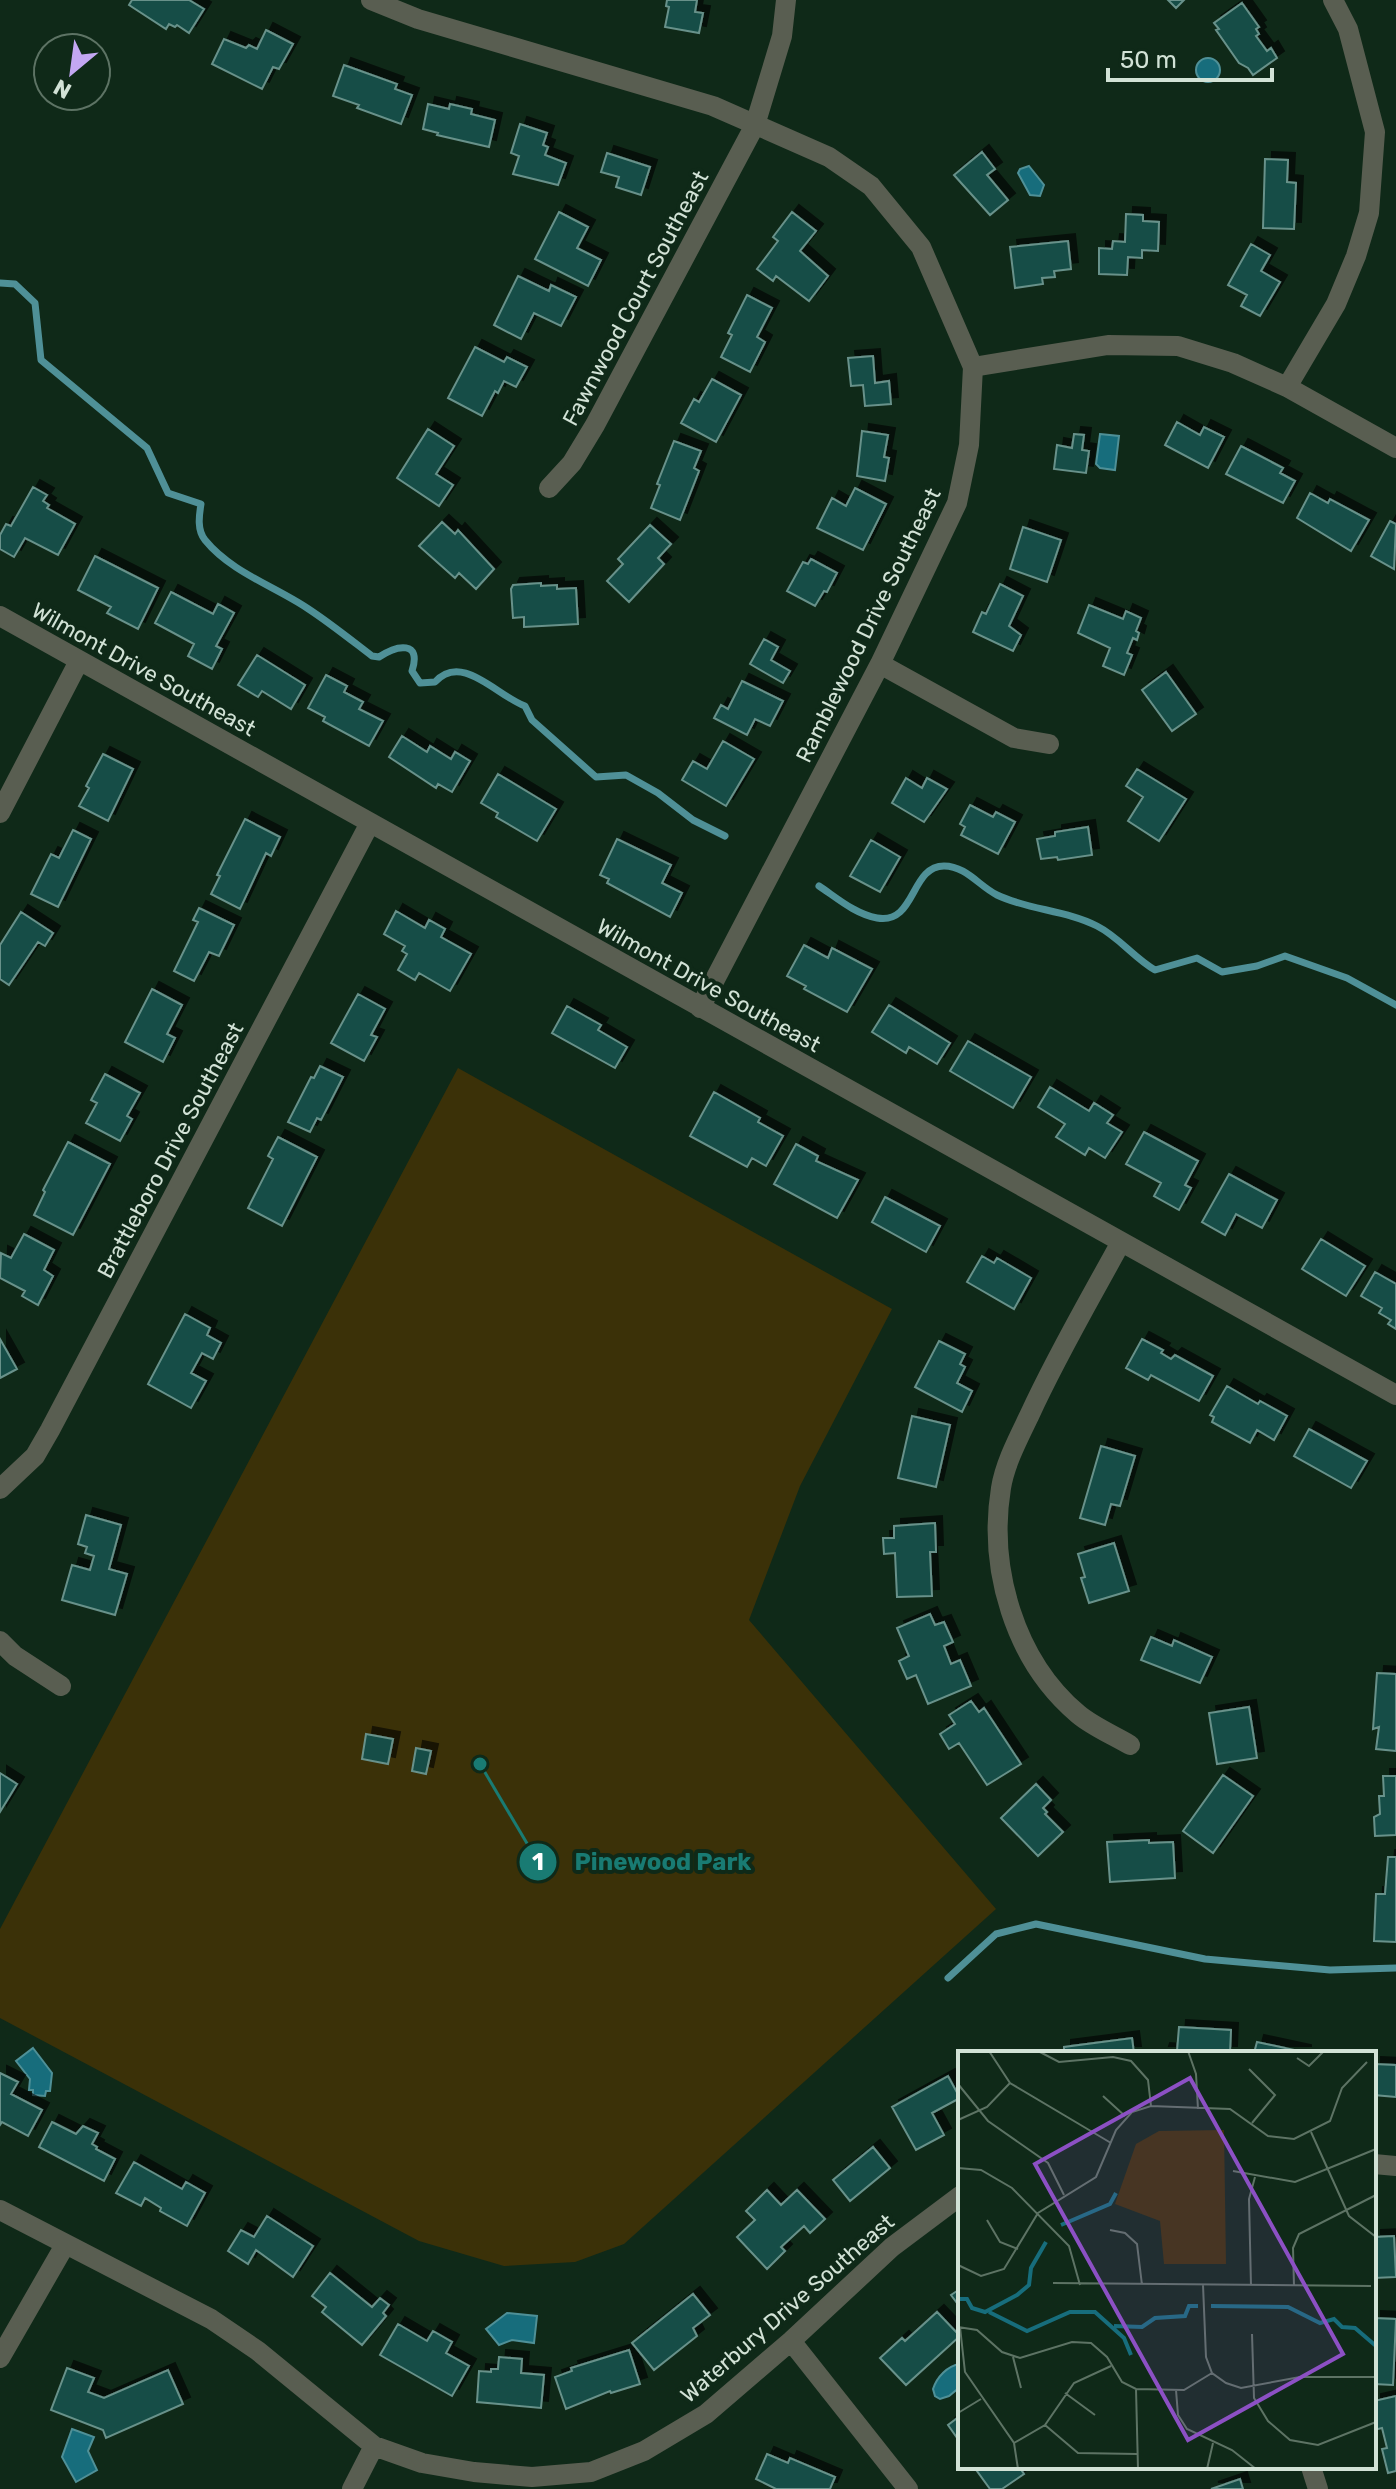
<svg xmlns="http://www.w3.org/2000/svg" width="1396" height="2489" viewBox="0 0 1396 2489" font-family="Rubik,sans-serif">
	<defs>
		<filter id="shadow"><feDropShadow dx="7" dy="-7" stdDeviation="0" flood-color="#0009"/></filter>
	</defs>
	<rect width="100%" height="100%" fill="#0f2918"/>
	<!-- green -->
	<path fill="#3b3108" d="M458,1068L892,1309L800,1486L749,1620L996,1909L624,2244L575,2262L504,2266L419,2241L0,2018V1929Z"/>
	<!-- water -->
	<path fill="#176d7c" stroke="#4f9097" stroke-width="2" d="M1196 70a12 12 0 1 1 24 0a12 12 0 1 1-24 0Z
		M1029,166L1044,185L1040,196L1030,195L1018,173L1020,169Z
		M1100,434L1119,436L1115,470L1100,468L1096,464Z
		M33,2048L52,2073L50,2091H46L45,2096L33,2095V2090H29L30,2079L16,2061Z
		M507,2313L537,2316L534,2343L512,2340L499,2345L486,2329Z
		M960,2364V2387L949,2396L940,2399L935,2396L933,2389C937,2377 947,2366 960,2364Z
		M72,2429L94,2437L88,2451L97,2470L76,2482L62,2457Z"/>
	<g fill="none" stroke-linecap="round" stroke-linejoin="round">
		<!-- stream -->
		<path stroke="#4f9097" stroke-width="7" d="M0,283L15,284L35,303L41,360L147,448L168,493L201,504C199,516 197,530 205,540C231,572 274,586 307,608C330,623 351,640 372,656L379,657C397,645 422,640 412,671L420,683L435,682C462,652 497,696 525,706L532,720L596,777L626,775L658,793L693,820L725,836
			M819,886C837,898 855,914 877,918C916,925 910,866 944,866C966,866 979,886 997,895C1028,910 1066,910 1097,926C1119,937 1134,958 1155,970L1197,958L1222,972L1257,966L1285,956L1347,978L1396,1005
			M948,1978L996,1934L1036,1924L1205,1959L1330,1970L1396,1968"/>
	</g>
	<!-- building -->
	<path fill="#144e46" stroke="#68918a" stroke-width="2" filter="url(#shadow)" d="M132,0H189L204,9L189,33L177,25L175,27L169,24L166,29L129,5Z
		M667,0H697L695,12L703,13L699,33L665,27L669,7L666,6Z
		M1168,0H1184L1176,8Z
		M1242,3L1259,27L1256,29L1259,34L1256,36L1267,51L1271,48L1277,58L1253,75L1248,68L1239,63L1216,30L1219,29L1214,23Z
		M266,30L293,44L279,69L273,67L262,89L212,64L224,39L246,48L249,45L257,49Z
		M344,65L397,84L395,89L412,95L401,124L357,108L359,105L333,96Z
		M428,104L449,109L450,104L472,109L471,114L495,120L489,147L437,135L438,133L423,129Z
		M520,124L547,133L543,145L548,147L545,155L566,163L558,185L513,174L519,156L511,153Z
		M982,152L995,169L987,175L1008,200L990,215L954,175Z
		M607,153L650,167L641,195L616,187L619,177L601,172Z
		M1265,159L1288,160L1287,182L1296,183L1294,229L1263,228Z
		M559,212L588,227L577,248L601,260L588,286L535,259Z
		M792,212L816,231L800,251L828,276L809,301L776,276L773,281L757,269L778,241L773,237Z
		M1126,214L1143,215V221L1159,222L1158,251L1142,250V258L1128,257L1127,275L1099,274V248L1112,249L1113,241L1125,242Z
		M1068,241L1071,269L1054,271L1055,277L1042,278L1043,284L1015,288L1010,247Z
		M1251,244L1270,255L1261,271L1280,282L1260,316L1241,306L1247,295L1228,285Z
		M518,276L549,291L551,285L576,297L561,326L534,313L521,339L494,325Z
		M747,295L772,308L757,337L765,342L750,372L721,357L732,335L728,333Z
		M475,347L504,362L507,357L527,367L516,387L504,381L498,393L495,391L482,416L448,398Z
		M873,356L875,383L889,381L891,404L865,406L863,385L851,386L848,358Z
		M712,379L741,395L716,442L681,423L694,399L699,402Z
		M1177,422L1200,435L1204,427L1224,437L1208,468L1165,445Z
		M428,429L454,446L436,474L453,485L439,506L397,478Z
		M862,431L888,435L884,457L889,458L885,481L857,476Z
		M1074,434L1084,435L1082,450L1089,451L1086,473L1054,469L1057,445L1072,448Z
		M674,441L701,451L694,468L699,471L680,520L651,508L660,485L657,484Z
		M1241,446L1283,468L1280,473L1295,481L1283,503L1226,474Z
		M33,487L47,495L43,501L49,505L47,508L75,524L58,555L25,538L14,557L0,549V535L6,524L11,526Z
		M855,488L886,504L863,550L817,528L832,498L846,506Z
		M1310,493L1328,503L1330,499L1369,520L1351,551L1297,518Z
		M1390,521L1396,524L1394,569L1371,556Z
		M442,522L455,534L458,530L494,569L476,589L459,573L455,578L419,546Z
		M650,525L671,544L658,558L664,564L629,602L607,581L623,564L618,559Z
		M1023,527L1061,540L1047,582L1010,569Z
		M95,556L158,588L138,629L107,613L111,607L78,590Z
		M811,559L837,573L827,592L824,591L815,606L787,591L803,562L808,564Z
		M541,583V586L557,585V589L576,588L578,624L524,627V617L513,618L511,589L513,585Z
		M1000,584L1023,596L1009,626L1021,635L1013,651L973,632L982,612L986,614Z
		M171,592L213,614L218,604L234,613L216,646L222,649L212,669L188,656L194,644L155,623Z
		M1089,605L1123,619L1126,611L1141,618L1136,631L1139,633L1137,640L1133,638L1127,653L1132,655L1124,675L1103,666L1110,648L1078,633Z
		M764,639L778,647L771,660L790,671L783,683L750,664Z
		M257,655L305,685L291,709L262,691L258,697L238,685Z
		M1166,672L1196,714L1172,731L1142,690Z
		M326,675L347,686L344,692L363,702L359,709L383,721L369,746L323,721L325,717L308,708Z
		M742,681L783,701L770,726L755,719L747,735L714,718L721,705L728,709Z
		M402,736L427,752L430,746L451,759L455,752L470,761L452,792L438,784L436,788L389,757Z
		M723,741L754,759L726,806L682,780L693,761L707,769Z
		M103,754L133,769L108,821L79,806L89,788L86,786Z
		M1137,769L1186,799L1159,841L1128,821L1143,797L1126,786Z
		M498,774L556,809L537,841L496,817L498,813L481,803Z
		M906,778L922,788L927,778L947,789L924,822L892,803Z
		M970,805L993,817L996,812L1015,822L998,854L961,835L965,827L960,824Z
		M245,819L280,837L271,856L266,853L240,909L211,894L220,876L217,875Z
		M1088,827L1092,855L1058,860L1057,857L1041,859L1037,839L1055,836V832Z
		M73,830L91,839L58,907L31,894L51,854L59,858Z
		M617,839L671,865L662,883L682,893L670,917L607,883L609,879L600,875Z
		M871,840L900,857L880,892L850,876Z
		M199,908L234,925L219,956L209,952L194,981L174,971L198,922L193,920Z
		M396,911L425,928L429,920L445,929L441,937L471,954L450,991L419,973L415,980L398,970L407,954L402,951L405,946L384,934Z
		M21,912L53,933L45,946L38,942L9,985L0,979V945Z
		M804,945L828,958L832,948L872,969L847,1012L804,989L806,986L787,976Z
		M152,989L182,1005L167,1034L175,1038L163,1062L125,1042Z
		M358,994L385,1009L371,1035L377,1037L364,1061L331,1043Z
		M889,1005L950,1043L937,1064L909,1047L906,1053L872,1032Z
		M567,1006L601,1025L598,1030L627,1047L615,1068L552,1033Z
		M968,1041L1031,1077L1013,1108L950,1071Z
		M320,1066L343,1077L321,1120L317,1118L310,1132L288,1122L311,1077L314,1078Z
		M105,1074L140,1093L127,1116L132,1119L120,1141L86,1123L97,1103L91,1100Z
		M1050,1087L1089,1111L1094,1103L1113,1115L1107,1123L1122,1132L1105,1158L1089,1148L1085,1155L1056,1137L1065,1124L1038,1107Z
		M714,1092L760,1118L758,1122L783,1136L766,1166L752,1158L747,1167L690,1136Z
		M1144,1132L1198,1161L1185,1185L1191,1188L1179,1210L1154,1196L1161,1183L1126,1164Z
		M278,1137L317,1157L282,1226L248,1208L273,1159L268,1156Z
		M68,1142L110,1164L73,1235L34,1215L45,1192L43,1190Z
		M796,1144L818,1156L816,1161L858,1180L837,1218L774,1184Z
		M1229,1174L1277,1200L1262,1228L1236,1214L1225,1235L1202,1222Z
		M885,1197L940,1226L926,1252L872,1222Z
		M24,1234L54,1250L44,1270L53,1276L38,1305L22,1296L25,1291L0,1278L1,1253L11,1258Z
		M1321,1239L1365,1266L1346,1296L1302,1269Z
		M982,1256L994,1263L997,1258L1031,1278L1014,1309L967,1282Z
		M1375,1272L1396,1284V1329L1388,1324L1391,1320L1379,1313L1382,1308L1361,1296Z
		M185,1314L210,1328L207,1335L221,1343L213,1359L202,1353L191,1373L206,1381L191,1408L148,1384Z
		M0,1339L17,1369L0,1378Z
		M1142,1339L1163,1350L1161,1353L1171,1359L1175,1355L1213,1376L1199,1401L1151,1375L1148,1380L1126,1368Z
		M939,1341L965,1354L960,1364L965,1367L957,1383L972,1391L962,1412L915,1387Z
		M1227,1386L1258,1404L1260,1401L1287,1416L1274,1440L1257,1430L1250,1443L1212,1422L1214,1417L1210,1415Z
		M912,1416L950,1425L936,1487L898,1478Z
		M1309,1429L1367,1461L1351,1488L1294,1456Z
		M1101,1446L1135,1456L1120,1506L1111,1504L1105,1525L1080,1518Z
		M86,1515L121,1525L109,1569L127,1574L115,1615L62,1600L72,1565L90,1570L94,1556L85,1553L87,1547L78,1544Z
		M935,1523L936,1552H930L932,1596L897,1597L895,1553L884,1554L883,1538H894V1526Z
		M1114,1543L1129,1591L1089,1603L1081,1578L1085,1577L1078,1554Z
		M930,1614L935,1625L944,1622L953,1642L944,1646L951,1664L960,1660L971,1686L928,1704L916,1675L907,1679L899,1661L909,1656L897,1628Z
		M1151,1637L1172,1646L1174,1640L1212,1657L1200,1683L1141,1660Z
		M1377,1673L1396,1674V1751L1376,1749L1379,1727L1373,1729Z
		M971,1701L979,1712L984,1708L1021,1764L987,1785L959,1743L949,1749L940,1734L955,1724L949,1715Z
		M1249,1707L1257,1758L1217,1764L1209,1713Z
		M366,1734L393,1739L388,1764L362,1759Z
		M416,1748L431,1751L426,1774L412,1771Z
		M0,1773L17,1784L0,1812Z
		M1223,1775L1253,1796L1213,1853L1183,1831Z
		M1383,1776H1396V1835L1375,1836L1374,1817L1380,1814L1379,1796H1384Z
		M1036,1784L1051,1800L1043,1808L1047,1812L1045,1814L1063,1832L1038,1856L1001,1818Z
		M1149,1840V1843L1173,1842L1175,1878L1110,1882L1107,1842Z
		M1388,1857H1396V1942L1374,1941L1376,1894H1385Z
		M1179,2027L1231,2030L1230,2053H1162L1163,2050L1177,2051Z
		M1132,2038L1134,2053H1064V2047Z
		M1257,2042L1304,2052V2053H1254Z
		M1374,2064L1396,2065V2097L1374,2095Z
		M0,2073L18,2082L11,2094L42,2110L28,2136L2,2122L0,2125Z
		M948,2076L960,2098L932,2113L944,2135L916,2150L892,2107Z
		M52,2122L76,2134L83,2126L98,2133L92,2144L97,2147L96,2149L115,2159L104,2181L39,2147Z
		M873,2147L890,2168L850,2201L833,2180Z
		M134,2162L182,2189L186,2182L205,2193L187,2226L160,2211L161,2208L145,2198L141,2206L116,2193Z
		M767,2190L781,2205L797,2190L825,2219L810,2233L804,2226L781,2247L785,2251L767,2269L737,2237L755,2220L746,2211Z
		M267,2216L313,2246L293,2277L256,2250L248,2264L228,2251L241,2230L254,2237Z
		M1394,2236L1396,2277L1374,2278V2237Z
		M330,2273L372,2307L380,2298L389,2305L383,2313L386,2316L362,2345L322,2312L326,2307L312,2296Z
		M960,2289V2307L951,2295Z
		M693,2294L710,2315L693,2328L697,2336L654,2370L632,2343Z
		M937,2312L960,2336L906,2385L880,2358L902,2338L905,2341Z
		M1374,2318L1396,2319L1393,2385L1374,2384Z
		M398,2324L427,2341L433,2331L452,2342L446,2353L469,2366L452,2396L380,2355Z
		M629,2350L640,2384L611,2393L610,2391L566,2409L555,2377L572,2371L571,2368Z
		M499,2357L522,2359L521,2373L544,2375L541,2408L477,2402L479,2371L491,2372V2369H498Z
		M67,2368L94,2378L88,2392L104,2398L168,2370L183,2404L106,2438L103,2430L51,2410Z
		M1396,2396V2471L1388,2473L1382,2449L1387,2448L1382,2428L1374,2430V2401Z
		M960,2416V2442L948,2425Z
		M767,2454L788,2463L790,2458L835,2477L830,2489H776L756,2479Z
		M981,2467H1019L1024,2474L1002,2489H990L977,2471Z
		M1240,2479L1243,2489H1211Z"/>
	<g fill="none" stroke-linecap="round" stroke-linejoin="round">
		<!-- minor -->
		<path stroke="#595e51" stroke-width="20" d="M371,0L418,19L713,106L829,157L871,186L921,247L973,367L969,445L957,503L880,664L700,1008
			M973,367L1108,345L1178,346L1233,363L1287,387L1396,448
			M1287,387L1336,304L1356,256L1369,213L1375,132L1348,29L1333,0
			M549,488L572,463L595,425L755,125L782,36L786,0
			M0,616L1396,1395
			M880,664L1014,738L1049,744
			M0,813L79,661
			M1121,1242C1090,1299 1057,1355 1030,1414C1019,1437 1005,1463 1001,1488C988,1568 1014,1660 1078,1714C1092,1726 1113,1735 1130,1745
			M0,1489L35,1456L50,1430L370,823
			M0,1641L15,1656L61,1686
			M1374,2164L1396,2166
			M0,2210L211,2319L258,2351L374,2446L422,2463L474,2472L532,2477L591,2472L644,2451L706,2414L791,2341L892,2247L960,2196
			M791,2341L908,2489
			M0,2358L65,2245
			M1311,2467L1318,2489
			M352,2489L374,2446"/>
	</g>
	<g text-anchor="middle" stroke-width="8" stroke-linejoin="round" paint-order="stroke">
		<!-- street labels -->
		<g font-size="22" fill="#d2e2d6" stroke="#0f2918">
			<text transform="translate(635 298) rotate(-62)" y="8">Fawnwood Court Southeast</text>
			<text transform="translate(868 625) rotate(-64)" y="8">Ramblewood Drive Southeast</text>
			<text transform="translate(144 669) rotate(29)" y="8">Wilmont Drive Southeast</text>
			<text transform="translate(709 985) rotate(29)" y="8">Wilmont Drive Southeast</text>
			<text transform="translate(170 1150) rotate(-62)" y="8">Brattleboro Drive Southeast</text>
			<text transform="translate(787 2308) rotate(-41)" y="8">Waterbury Drive Southeast</text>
		</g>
	</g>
	<!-- overview -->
	<g transform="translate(958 2051)">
		<rect width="418" height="418" fill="#0f2918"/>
		<path d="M266,79L268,213H206L202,170L157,153L178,93L201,80Z" fill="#3b3108"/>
		<path fill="none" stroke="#176d7c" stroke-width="4" d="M103,174L152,153L158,142M0,248H9L14,257L27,261L59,244L71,234L73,217L88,191M253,255L330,256L362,272L376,268L384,276L397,277L418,295M31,261L69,280L112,261H137L166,287L173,304M156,275L184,276L197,267L227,265L231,255H240"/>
		<path fill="none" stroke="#5d7364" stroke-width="2" d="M31,0L52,32L153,92M80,0L101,11L155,6L173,10L190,29L193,55M230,0L238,23L240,58M339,7L351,15L366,0M291,18L317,44L294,72M0,33L30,70L90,112L106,144M145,45L167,65M0,69L29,56L52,32M353,81L391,165L418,186M0,117L23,119L54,137L111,195L122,234M275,120L337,131L418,98M29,169L42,191L60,198M152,179L167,182L179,193L184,234M0,214L23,225L46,218L80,162L138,126L158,79L174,61L193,55L272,58L310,85L336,88L372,70L384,37L409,11M95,232L413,235M245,234L248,306L254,322L268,332L283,337L342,326H418M293,235L291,148L297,126M336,235L335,197L341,183L418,144M0,276L19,279L44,301L62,307L114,291L133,292L149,306L164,331L178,338L226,339L254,322M2,276L7,321L56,392L60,418M294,283L296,347L310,370L332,389L360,394L418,371M55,306L63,337M178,338L180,418M218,339L220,364L229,378L274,399L298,418M107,342L137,364M0,362L23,348M87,374L120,402L179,403M56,392L87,374L116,332L153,315M249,418L255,392"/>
		<path fill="#8c50c4" fill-opacity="0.15" stroke="#8c50c4" stroke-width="4" d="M232,27L385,303L230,389L77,113Z"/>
		<rect width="418" height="418" fill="none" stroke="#d2e2d6" stroke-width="4"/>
	</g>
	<!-- callouts -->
	<path fill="none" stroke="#197b73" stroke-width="3" d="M480 1764L538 1862"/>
	<g fill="#197b73" stroke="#0f2918" stroke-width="3">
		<circle cx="480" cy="1764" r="8"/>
		<circle cx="538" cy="1862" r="20"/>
	</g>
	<g font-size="24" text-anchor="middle" font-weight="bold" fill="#fff">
		<text x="538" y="1870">1</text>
	</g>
	<g font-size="24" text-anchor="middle" font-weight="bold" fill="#197b73" stroke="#0f2918" stroke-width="8" stroke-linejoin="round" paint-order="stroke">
		<text x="663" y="1870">Pinewood Park</text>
	</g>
	<!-- north arrow -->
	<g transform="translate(72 72) rotate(209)"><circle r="38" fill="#0f2918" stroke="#5d7364" stroke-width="2"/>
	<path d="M0-6L14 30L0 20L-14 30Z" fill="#c3a7f2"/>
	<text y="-12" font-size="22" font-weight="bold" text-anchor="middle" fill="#d2e2d6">N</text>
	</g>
	<!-- scale -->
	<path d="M1108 68v12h164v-12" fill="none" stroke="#d2e2d6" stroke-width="4"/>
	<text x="1120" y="68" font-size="24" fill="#d2e2d6" stroke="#0f2918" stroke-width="6" paint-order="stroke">50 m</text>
</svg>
